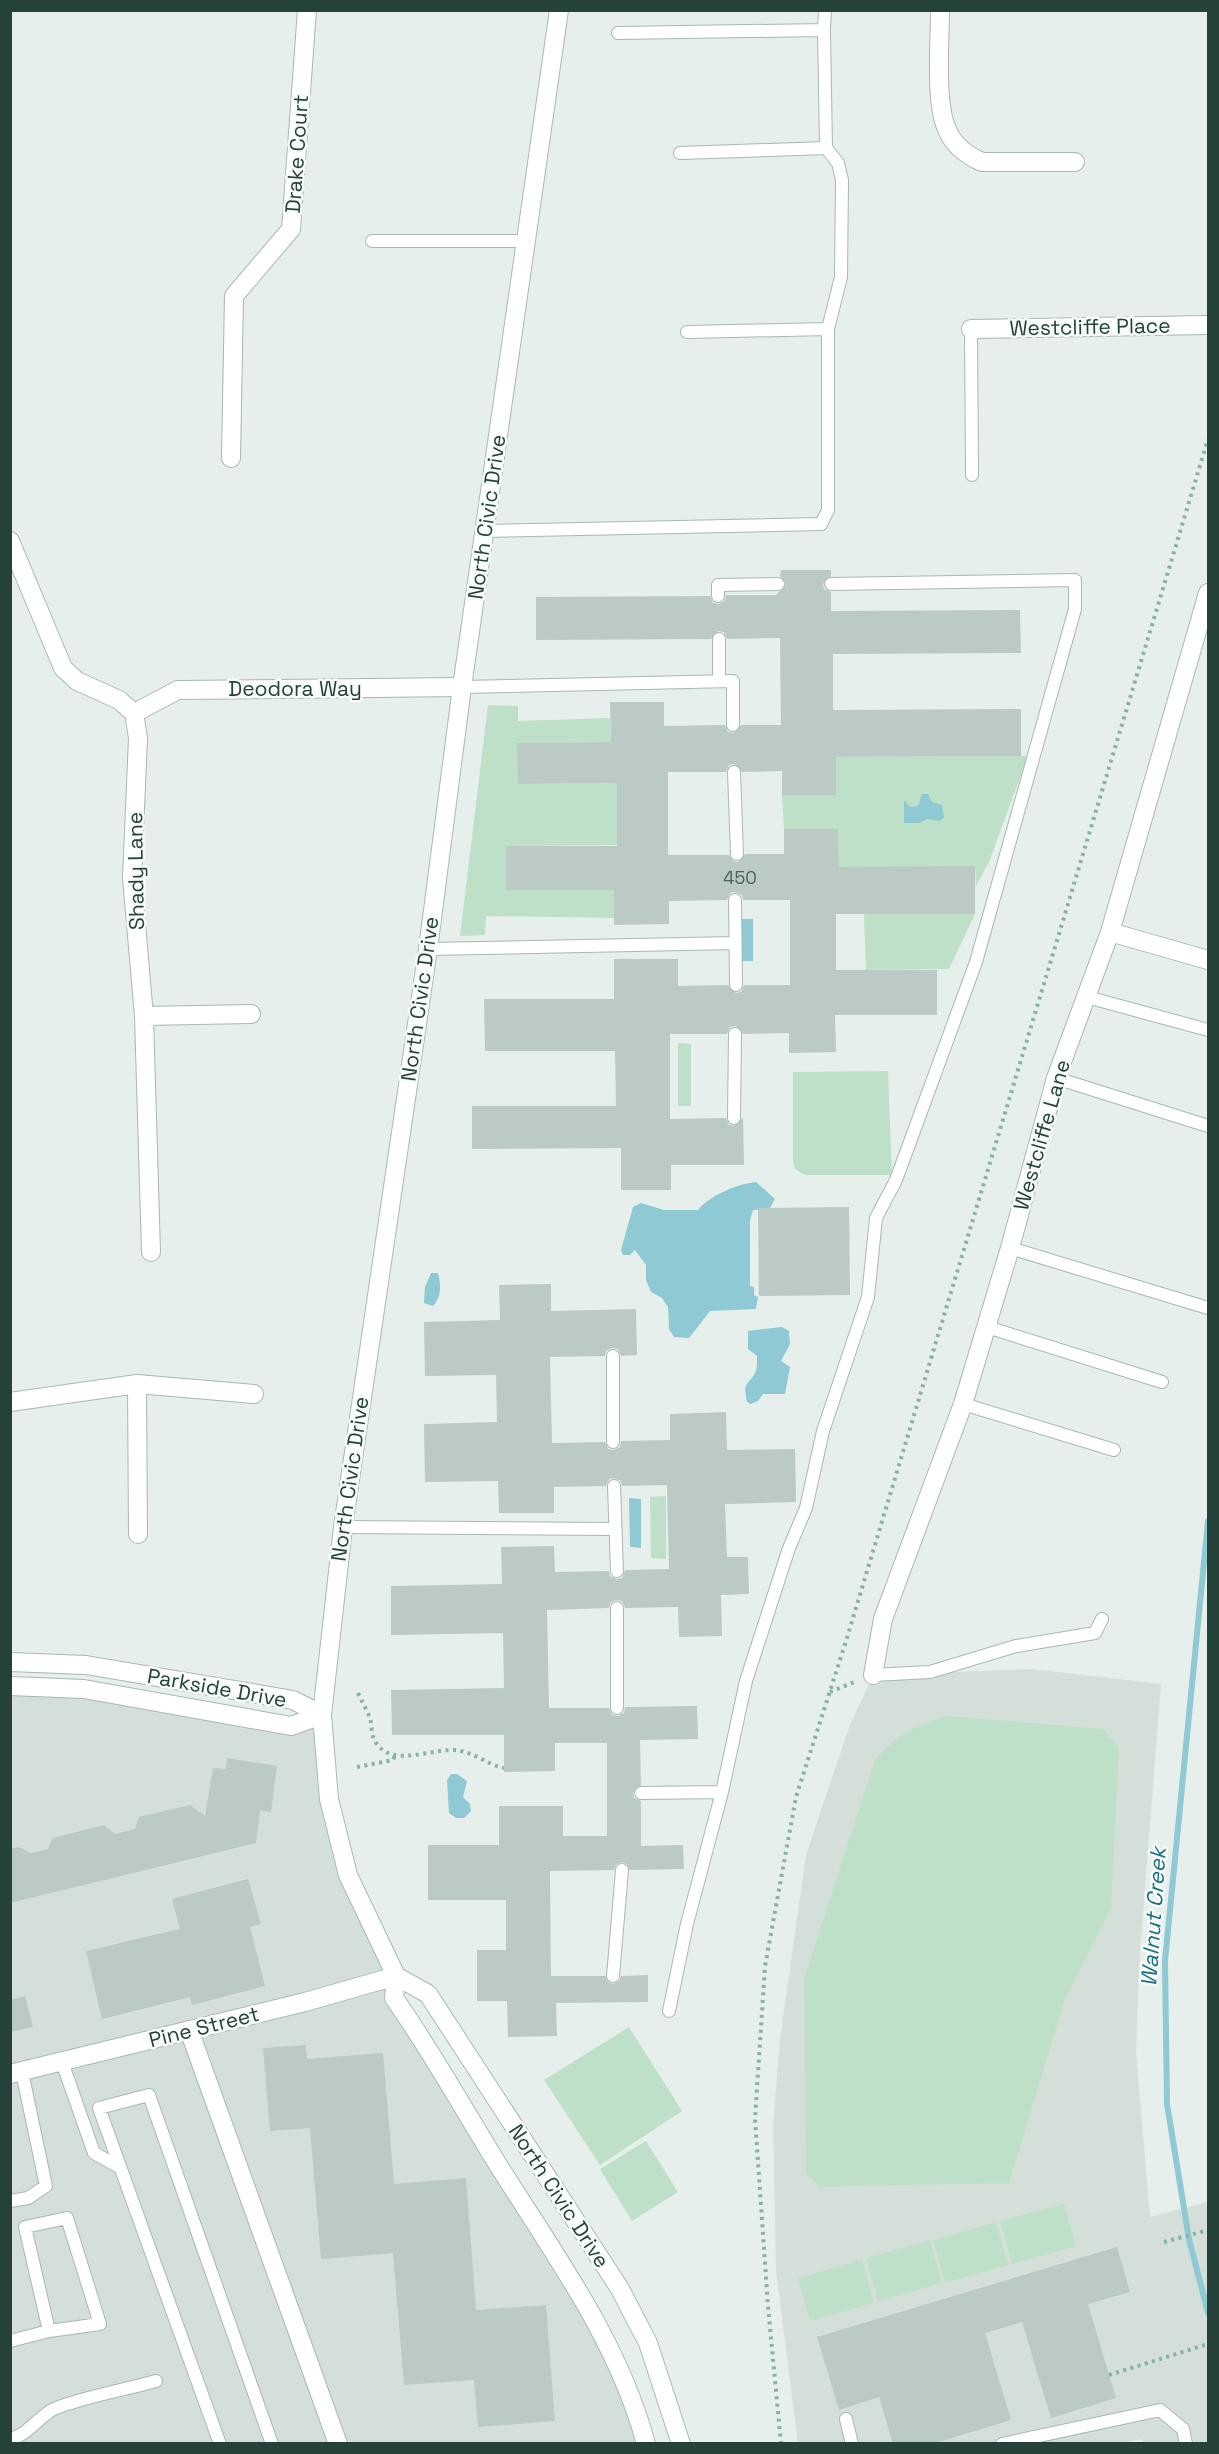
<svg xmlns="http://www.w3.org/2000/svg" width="1219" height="2454" viewBox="0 0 1219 2454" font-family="'Space Grotesk',sans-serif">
	<rect width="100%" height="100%" fill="#e6efeb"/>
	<!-- built -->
	<path fill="#d4dfda" d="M1032,1669L1161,1684L1140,1952L1136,2052L1150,2217L1208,2202V2443H1143L1142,2439L1118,2444H798L776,2271L773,2125L780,2040L806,1855L850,1725L873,1675Z
		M11,1686L291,1726L322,1715L329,1799L394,1998L588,2307L646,2443L11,2444Z"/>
	<!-- green -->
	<path fill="#bfe0c8" d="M488,705L518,706V721L610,718L611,742L518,743V784L617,783V845L506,846V890H614V918L486,916L485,935L460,936Z
		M1028,756L989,862L976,886L975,867H839L838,829H784L782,795H836V757Z
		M864,914H975L949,969L866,970Z
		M678,1043L691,1044V1106H678Z
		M888,1071L892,1175H805L795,1169L793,1162V1072Z
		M666,1496V1559L651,1558L650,1497Z
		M948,1716L1103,1729L1119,1748L1111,1909L1065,1999L1009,2183L820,2187L806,2173L804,1979L875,1760C898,1733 915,1726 948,1716Z
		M629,2027L682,2111L600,2165L544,2080Z
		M646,2141L678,2192L632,2221L600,2169Z
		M1064,2204L1076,2246L1012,2264L1000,2221Z
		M996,2222L1008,2265L945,2283L933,2240Z
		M930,2240L942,2283L878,2301L866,2258Z
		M862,2260L874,2303L810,2321L798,2278Z"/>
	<!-- water -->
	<path fill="#8ec9d4" d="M922,794H928L932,802L942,805L944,817L940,821L927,819L919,823H904V800L910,807L918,806Z
		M742,919H753V961H742Z
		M756,1182L775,1199L770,1208L753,1210L750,1220V1286L754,1287V1295L758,1297L756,1309L710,1311L689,1338L674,1337L669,1329L668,1307L662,1298L651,1292L646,1280V1265L635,1250L630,1255H623L621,1250L633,1207L641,1203L664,1210H698C710,1195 738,1184 756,1182Z
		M431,1273H438C441,1285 442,1296 433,1306L424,1303L425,1287Z
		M782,1327L789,1331L790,1344L781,1361L790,1367L785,1394H763L758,1401L751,1404L747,1402C742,1380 749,1386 756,1371C757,1367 757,1360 757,1356L748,1349V1331Z
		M629,1498L641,1499V1548L630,1547Z
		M451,1774H457L467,1781L463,1797L470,1804L471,1811L464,1818H456L449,1813L447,1780Z"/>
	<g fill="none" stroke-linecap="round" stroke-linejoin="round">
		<!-- stream -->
		<path stroke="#8ec9d4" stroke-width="6" d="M1208,1521L1165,1961L1167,2104L1189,2239L1208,2313"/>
	</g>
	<!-- building -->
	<path fill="#bbcac4" d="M781,570H831V576L823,584L824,589L831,592V611L1020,610L1021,653L833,654V710L1021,709V756L836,757V795H782V771L742,772L734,764L729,765L726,772H668V855H729L733,861L738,862L745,854H784V829H838L839,867L975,866V914H836V970H937V1015H835L836,1052L789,1053V1033L743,1034L736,1026L730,1027L727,1034H670V1119L726,1118L729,1125L734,1126L743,1118L744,1165H671V1190H621V1148L472,1149V1106H616L615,1051H485L484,999H614V959H678V986L728,985L736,993L741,992L744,985H790V900H743L742,895L735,892L730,893L727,900L669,901V924L614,925V890H506V846H617V783L518,784L517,743L611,742L610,702H664V726L725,725L728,732L734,733L741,725H781L780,638L727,639L724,632L718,631L711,639L536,640V597L710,596L713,603L719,604L725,601L726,595H776L786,584L780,576Z
		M849,1207L850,1295L759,1296L758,1208Z
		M551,1284V1311L636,1309L637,1355L621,1356L618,1349L612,1348L606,1351L605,1356L550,1357L552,1443L605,1442L608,1449L614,1450L620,1447L621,1441L670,1440V1414L726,1412L727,1450L795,1449L796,1502L725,1504L727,1557H748L749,1594L721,1595L722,1636L679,1637L678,1607L625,1608L622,1601L616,1600L610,1603L609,1608L547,1610L549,1708H609L612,1715L618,1716L624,1713L625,1707L697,1706L698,1739L640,1740L641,1785L633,1793L634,1798L641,1801V1846L683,1845L684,1869L630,1870L627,1864L622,1862L616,1865L614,1870L550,1871L551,1976H605L608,1982L613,1984L619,1981L621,1976L648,1975V2002L556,2003L557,2036L508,2037L507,2001H477V1950H506V1900H428V1845H499V1806H563V1836H607V1743H555V1771L504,1772V1735H392L391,1690L504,1688L503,1633L391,1635V1586L502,1584L501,1547L554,1546L555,1572L609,1571L610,1576L617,1579L622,1578L625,1570L669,1569L667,1485L622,1486L621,1481L614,1478L609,1479L606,1486L554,1487V1513H499L498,1481L425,1482L424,1424L497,1422L496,1375L425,1376L424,1322L500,1320L499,1285Z
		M227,1758L277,1766L271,1812L260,1810L256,1843L10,1903V1849L19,1847L31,1853L48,1849L53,1838L104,1825L115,1834L135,1829L139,1817L190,1805L205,1816L213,1768L226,1769Z
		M248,1879L261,1924L250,1927L265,1986L192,2005L190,1997L102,2019L86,1951L180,1929L172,1899Z
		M25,1996L33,2027L10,2032V2000Z
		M306,2045L307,2059L383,2053L394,2184L466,2178L476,2310L546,2305L555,2421L478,2427L474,2380L404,2385L393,2253L321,2259L310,2128L270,2131L263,2048Z
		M1117,2247L1130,2292L1088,2304L1116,2398L1051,2418L1022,2322L985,2333L1011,2420L932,2444H893L879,2397L839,2410L817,2337Z"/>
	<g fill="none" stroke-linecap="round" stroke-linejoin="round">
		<!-- service casing -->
		<g stroke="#a8b8b2" stroke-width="14">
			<path id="service" d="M824,30L825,10
				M618,33L824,30L826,148L680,153
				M826,148L838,163L842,180L841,277L828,329
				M372,241H527
				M971,329L972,475
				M485,531L821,524L828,510V329L687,332
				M718,596V585L778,584
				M719,639V681
				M462,687L733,681V725
				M734,772L737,854
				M735,900L736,985
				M428,949L735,943
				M1087,997L1208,1030
				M1056,1078L1208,1126
				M734,1118L735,1034
				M1010,1248L1208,1308
				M987,1327L1162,1382
				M613,1356V1442
				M963,1404L1114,1450
				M614,1486L617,1571
				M343,1527L615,1529
				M617,1608V1708
				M873,1675L930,1672L1016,1646L1095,1633L1102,1619
				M641,1793L722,1792
				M613,1976L622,1870
				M669,2011L687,1924L722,1792L746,1681L789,1548L806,1508L823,1431L868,1297L876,1218L896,1180L976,962L1075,609V580L831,584
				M62,2062L94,2153L119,2167
				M10,2201L28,2198L46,2186L22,2072
				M10,2341L49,2331L100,2324L67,2218L25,2227L49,2331
				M846,2419L852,2444
				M10,2439C29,2435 39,2415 56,2408C88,2396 124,2390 156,2381
				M220,2444L99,2108L149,2095L272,2444
				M1002,2444L1160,2410L1183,2429L1186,2444"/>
		</g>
		<!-- minor casing -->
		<g stroke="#a8b8b2" stroke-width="20">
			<path id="minor" d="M940,10C940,41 935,100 946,127C952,144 966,155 982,162H1075
				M971,329L1208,325
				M231,458L234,296L291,229L307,10
				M10,541L63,668L77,681L119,700L134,713L138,738L132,878L144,1016L151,1252
				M134,713L178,690L462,687
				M1110,932L1208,960
				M144,1016L251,1014
				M137,1384L138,1534
				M10,1402L137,1384L254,1394
				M873,1675L883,1619L963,1404L1010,1248L1056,1078L1110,932L1208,593
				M189,2030L338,2444
				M10,2074L305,2002L396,1976"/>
		</g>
		<!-- tertiary casing -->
		<g stroke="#a8b8b2" stroke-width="20">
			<path id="tertiary" d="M10,1662L86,1665L293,1700L322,1715
				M10,1686L84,1689L291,1726L322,1715"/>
		</g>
		<!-- secondary casing -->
		<g stroke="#a4bbb3" stroke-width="20">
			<path id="secondary" d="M559,10L462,687L428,949L343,1527L322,1715L329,1799L348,1875L396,1976L394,1998C433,2053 466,2114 502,2171C557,2258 619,2343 646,2444
				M396,1976L428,1994L620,2289L648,2343L681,2444"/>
		</g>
		<!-- path -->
		<path stroke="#86b3a5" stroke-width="4" stroke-dasharray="3 4.5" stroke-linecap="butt" d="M830,1692L857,1681
			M358,1693C362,1702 367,1710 370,1718C372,1725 371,1735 375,1741C392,1771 435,1745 461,1751C476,1754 489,1765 504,1768
			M357,1767L393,1760L395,1755
			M1164,2242L1208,2230
			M1109,2375L1208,2344
			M781,2444L768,2306L755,2119L765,1966L796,1797L846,1641L1208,439"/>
		<!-- service -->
		<use href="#service" stroke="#fff" stroke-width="12"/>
		<!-- minor -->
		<use href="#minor" stroke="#fff" stroke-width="18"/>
		<!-- tertiary -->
		<use href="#tertiary" stroke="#fff" stroke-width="18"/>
		<!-- secondary -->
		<use href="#secondary" stroke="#fff" stroke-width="18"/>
	</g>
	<g text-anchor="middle" stroke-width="5" stroke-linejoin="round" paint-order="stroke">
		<!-- number labels -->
		<g font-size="18" fill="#4a645c">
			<text x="740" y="884">450</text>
		</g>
		<!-- street labels -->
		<g font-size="21" fill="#24423a" stroke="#f7fbf9">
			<text transform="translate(297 154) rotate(-86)" y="7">Drake Court</text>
			<text transform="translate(1090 327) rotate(-1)" y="7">Westcliffe Place</text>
			<text transform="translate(487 517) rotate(-82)" y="7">North Civic Drive</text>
			<text x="295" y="696">Deodora Way</text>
			<text transform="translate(136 871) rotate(-91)" y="7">Shady Lane</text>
			<text transform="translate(420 999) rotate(-82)" y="7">North Civic Drive</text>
			<text transform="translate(1042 1135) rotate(-74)" y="7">Westcliffe Lane</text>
			<text transform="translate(350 1479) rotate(-82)" y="7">North Civic Drive</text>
			<text transform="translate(217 1688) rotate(10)" y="7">Parkside Drive</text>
			<text transform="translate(204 2027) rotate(-14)" y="7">Pine Street</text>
			<text transform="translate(559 2196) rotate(57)" y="7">North Civic Drive</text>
		</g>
		<!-- water labels -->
		<g font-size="22" font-style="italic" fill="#1c6f80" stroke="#f7fbf9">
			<text transform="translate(1153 1917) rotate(-86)" y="8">Walnut Creek</text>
		</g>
	</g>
	<!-- border -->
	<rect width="1219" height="2454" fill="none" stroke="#24423a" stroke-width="24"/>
</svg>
